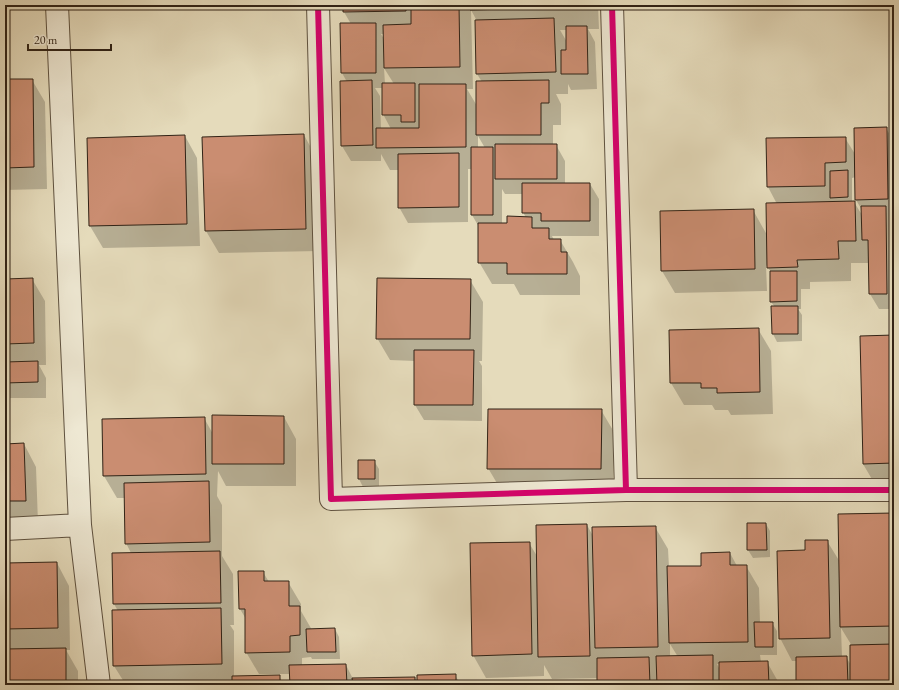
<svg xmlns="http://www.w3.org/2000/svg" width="899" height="690" viewBox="0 0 899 690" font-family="'EB Garamond',serif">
	<rect width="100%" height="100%" fill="#e5dbbb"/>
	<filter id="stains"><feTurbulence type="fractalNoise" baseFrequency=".005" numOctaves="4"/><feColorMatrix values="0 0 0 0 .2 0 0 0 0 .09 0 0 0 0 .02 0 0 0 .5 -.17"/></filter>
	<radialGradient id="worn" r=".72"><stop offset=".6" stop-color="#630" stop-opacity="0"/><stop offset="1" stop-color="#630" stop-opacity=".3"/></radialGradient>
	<!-- shadow -->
	<path fill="#0003" fill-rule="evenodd" d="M89,5H132V9L92,10Z
		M344,5H598L599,29H588L595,42L597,89L571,90L568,84V94H556L561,104V125H553V145H556L565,161V184H590L599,199V236H552L554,240H560L573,262L580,276V295H520L514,284H492L479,262V227L472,215V169H468V222L408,223L399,207V170H390L381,154V161H351L342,146L347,82L342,73L341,24H351L344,12ZM471,10L477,21V74L482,82L477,106L467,89H473ZM560,30H567V42ZM381,34H384V39ZM384,68L394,84H385ZM375,88H383V114L391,129H381L380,96ZM478,136L485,148H478ZM502,189L505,194H523V212L526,218L508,224H502Z
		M5,80H32L45,102L47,189L5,190Z
		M886,128L894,142V215H890L894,222V309H879L870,294L869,263H851V281L810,282V289H801V309H798L802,315V341L777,342L773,334L772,307H775L771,302V272L766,265L767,291L675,293L662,271L753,210L767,235L777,204L768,187L845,138L855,154ZM856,177V200L862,210V215L854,202H852V178Z
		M304,135L316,157L319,251L219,253L206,231L203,138Z
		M185,136L197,158L200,246L103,248L90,226L88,139Z
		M32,279L45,301L46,365H39L46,378V398H5V280Z
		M470,280L483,302L482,361H479L482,366V421L424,420L415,405V361L390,360L377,338Z
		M758,329L771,351L773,414L731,415L728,410H715L712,405H684L671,383L670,331Z
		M894,336V485L876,486L863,464Z
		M601,410L614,432L613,491L501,490L488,468Z
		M284,417L296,439V486H226L218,471L217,496L222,505V556L233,574L234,625H230L234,631V677L279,676L284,685H126L114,666L118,611L114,604L113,554L131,553L126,543L125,498H117L104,476L103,420L204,418L213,434Z
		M24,444L36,467L38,523L5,524V445Z
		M359,461H374L379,469V487H363L359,479Z
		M894,514V685H797V661H792L780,638L806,551L827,541L840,562ZM841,628L852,646L851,665L846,657H842Z
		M748,524H766L770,531V557L753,558L748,550Z
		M587,525L593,536L655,527L668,549L669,567H702L730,553L737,566H746L759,588L760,623H772L777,631V655H760L761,662H767L780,685H598V678L552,679L544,665V676L486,678L473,655L529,543L537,556ZM670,644L678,657H670ZM717,664H720V670Z
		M57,563L69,586L70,650H66L78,671V685H5V564Z
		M263,572L269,582H288L301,604V611L312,630L335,629L339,637L340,659H312L311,657L302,658V666L346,665L353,679L415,678L418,684L455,675L461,685H291V674H259L246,652V619L240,609Z"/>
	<!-- building -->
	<path fill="#ca8d71" stroke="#312316" d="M343,5H406V11L343,12Z
		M411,5H459L460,67L384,68L383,25L411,24Z
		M470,5H586V7L470,10Z
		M554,18L556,72L476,74L475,20Z
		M340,23H376V73H341Z
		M566,26H587L588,74H561V50H566Z
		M5,79H33L34,167L5,168Z
		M372,80L373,145L341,146L340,81Z
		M549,80V103H541V135H476V81Z
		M382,83H415V122H401V115H382Z
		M419,84H466V147L376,148V128H419Z
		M887,127L888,199L855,200L854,128Z
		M304,134L306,229L205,231L202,137Z
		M185,135L187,224L89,226L87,138Z
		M846,137V162L825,163V186L767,187L766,138Z
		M495,144H557V179H495Z
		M471,147H493V215H471Z
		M459,153V207L398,208V154Z
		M848,170V197L830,198V171Z
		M522,183H590V221H541V213H522Z
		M855,201L856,241H838L839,259L797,260L798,267L767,268L766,203Z
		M861,206H886L887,294H869L868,240H862Z
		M754,209L755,269L661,271L660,211Z
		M507,216L532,217V228H549V239H561V252H567V274H507V263H478V223H507Z
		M770,271H797V301L770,302Z
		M33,278L34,343L5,344V279Z
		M377,278L471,279L470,339H376Z
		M771,306H798V334H772Z
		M759,328L760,392L717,393V388H701V383H670L669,330Z
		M894,335V463L863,464L860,336Z
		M414,350H474L473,405H414Z
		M38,361V382L5,383V362Z
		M488,409H602L601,469H487Z
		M212,415L284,416V464H212Z
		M205,417L206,474L103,476L102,419Z
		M24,443L26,501H5V444Z
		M358,460H375V479H358Z
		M209,481L210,542L125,544L124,483Z
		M894,513V626L840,627L838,514Z
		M747,523H766L767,550H747Z
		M587,524L590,656L538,657L536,525Z
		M656,526L658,647L595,648L592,527Z
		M805,540H828L830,638L779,639L777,551L805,550Z
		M530,542L532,654L472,656L470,543Z
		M220,551L221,603L113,604L112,553Z
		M730,552V565H747L748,642L669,643L667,566H701V553Z
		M57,562L58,628L5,629V563Z
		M238,571H264V581H289V606H300V635L290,636V652L245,653V609H239Z
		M221,608L222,664L113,666L112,610Z
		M754,622H773V647H755Z
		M335,628L336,652H307L306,629Z
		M894,644V685H850V645Z
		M66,648V685H5V649Z
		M713,655V685H657L656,656Z
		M847,656L848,685H796V657Z
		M649,657L650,685H597V658Z
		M768,661L769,685H719V662Z
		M346,664L347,685H290L289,665Z
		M456,674V685H417V675Z
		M280,675V685H232V676Z
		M415,677V685H353L352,678Z"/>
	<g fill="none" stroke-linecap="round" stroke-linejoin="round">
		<!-- street casing -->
		<g stroke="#5e513f" stroke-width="24">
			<path id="street" d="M57,5L80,525L99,685
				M318,5L331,499L626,490
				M612,5L626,490H894
				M5,529L80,525"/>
		</g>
		<!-- street -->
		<use href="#street" stroke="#eee8d3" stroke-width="22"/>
		<!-- cycleway casing -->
		<g stroke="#eee8d3" stroke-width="8">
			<path id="cycleway" d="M318,5L331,499L626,490
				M612,5L626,490H894"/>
		</g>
		<!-- cycleway -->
		<use href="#cycleway" stroke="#d6006c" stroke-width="6"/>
	</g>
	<!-- margin -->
	<rect width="899" height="690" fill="none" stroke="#e5dbbb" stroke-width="20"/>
	<rect x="6" y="6" width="887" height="678" fill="none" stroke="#312316" stroke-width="2"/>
	<rect x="10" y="10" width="879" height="670" fill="none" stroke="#312316"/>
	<!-- scale -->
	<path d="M28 44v6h83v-6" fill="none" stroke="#312316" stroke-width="2"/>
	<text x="34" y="44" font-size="12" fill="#312316" stroke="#eee8d3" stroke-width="3" paint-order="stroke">20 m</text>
	<rect width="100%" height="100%" filter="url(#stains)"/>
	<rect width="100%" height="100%" fill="url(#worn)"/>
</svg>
